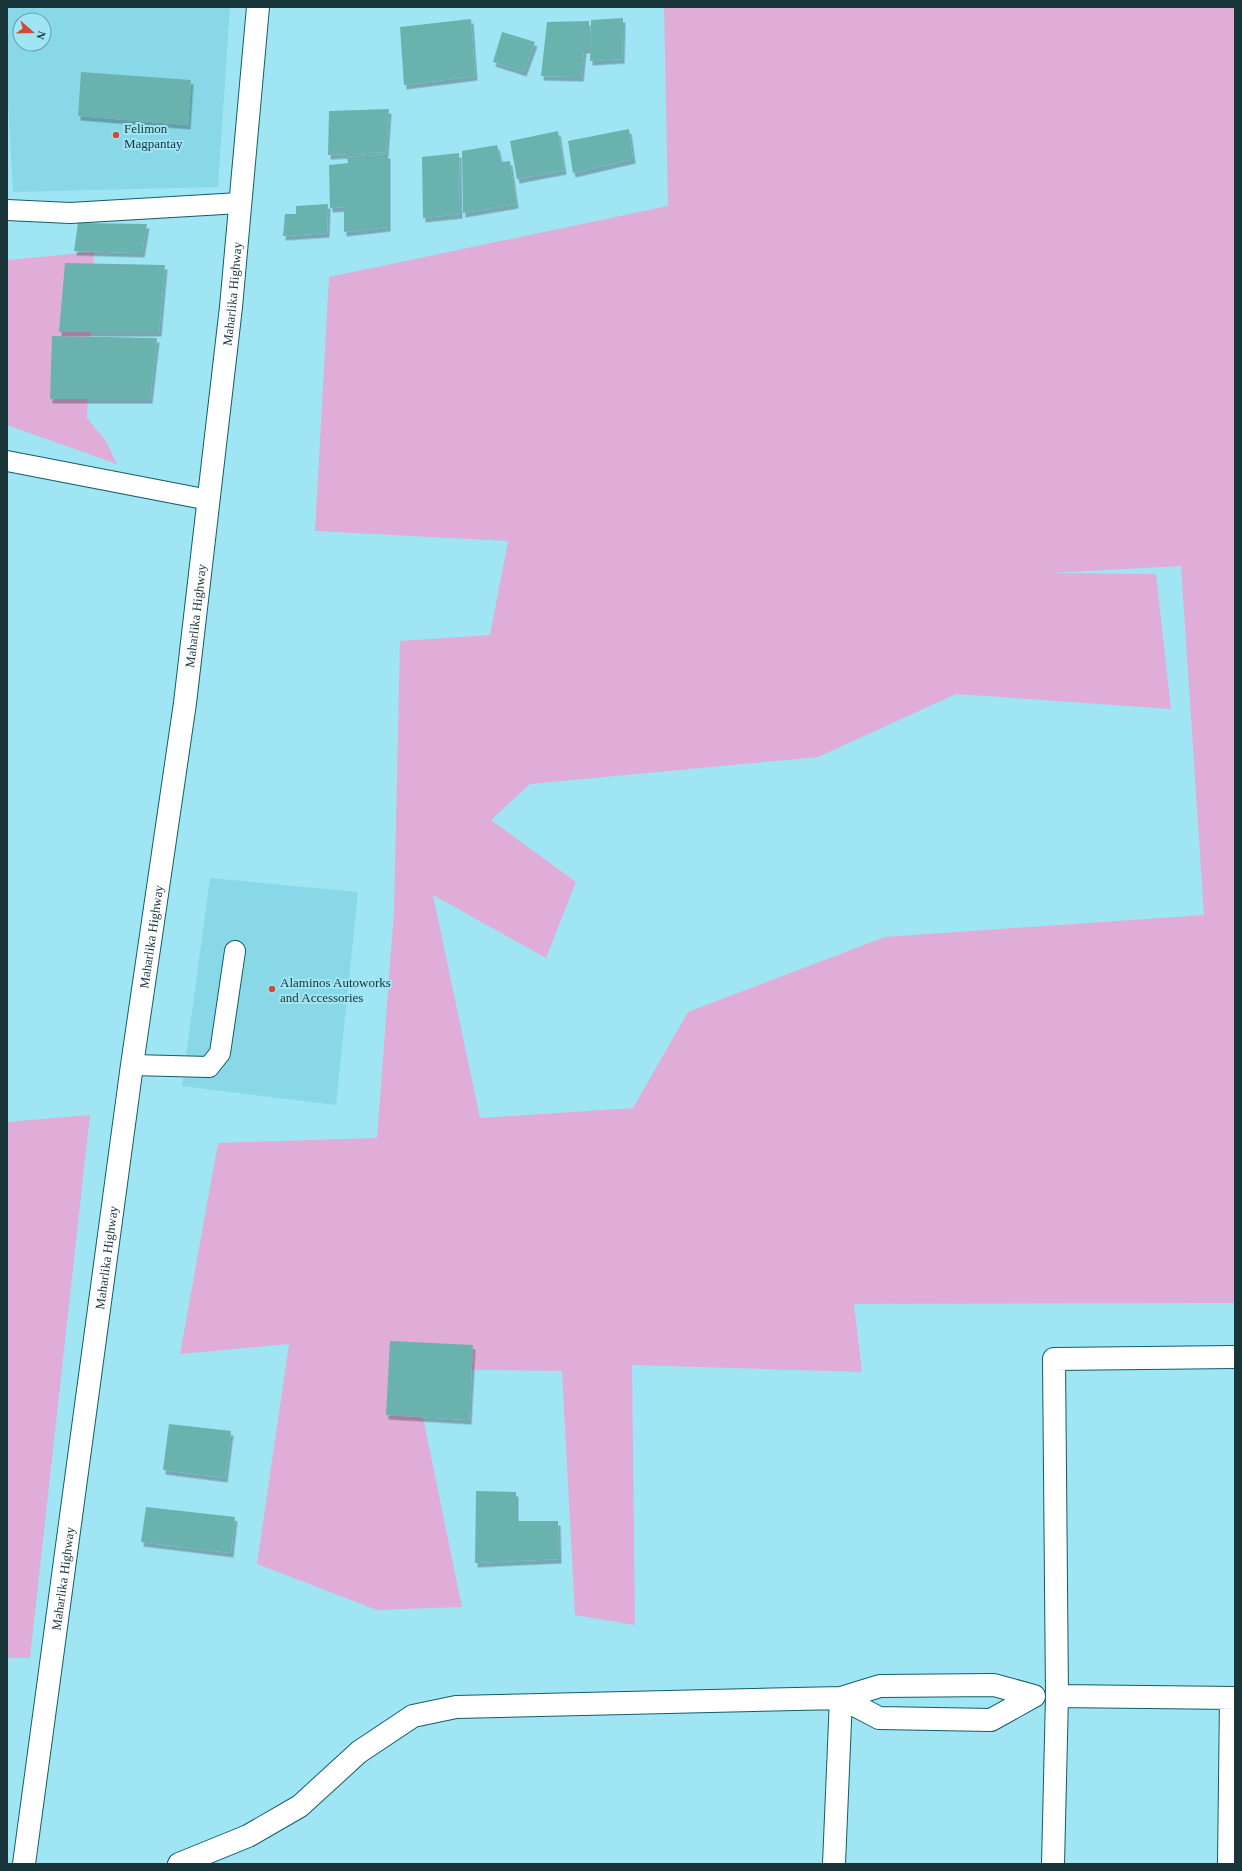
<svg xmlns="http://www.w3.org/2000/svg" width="1242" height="1871" viewBox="0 0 1242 1871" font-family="Georgia,serif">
	<defs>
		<filter id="shadow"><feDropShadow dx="2.5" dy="4.5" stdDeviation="0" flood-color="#0004"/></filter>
	</defs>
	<rect width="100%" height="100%" fill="#a0e5f3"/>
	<!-- built -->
	<path fill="#89d8e7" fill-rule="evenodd" d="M7,7H230L218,187L13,192L7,83ZM20,20H44V44H20Z
		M210,878L358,892L336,1105L182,1086Z"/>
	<!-- green -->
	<path fill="#e0add8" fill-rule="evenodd" d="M664,7H1235V1303L854,1304L862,1372L632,1365L635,1625L575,1615L562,1371L413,1369L462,1607L377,1610L257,1564L289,1344L180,1354L218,1143L377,1138L394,911L400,641L490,635L508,541L315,531L329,277L668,206ZM1181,566L1204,915L885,937L688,1012L633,1108L480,1118L433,895L546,958L576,882L491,820L530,784L818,757L956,694L1171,709L1156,574L1049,573Z
		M94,252L87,418L106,441L117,464L7,425V260Z
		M90,1115L30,1658H7V1122Z"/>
	<!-- building -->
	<path fill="#6bb2ae" filter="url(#shadow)" d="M623,18L622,59L590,61L591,20Z
		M471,19L475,76L404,85L400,27Z
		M589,21V49H584L581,77L541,76L547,22Z
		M502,32L535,42L524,72L493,62Z
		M81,72L191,80L188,125L78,116Z
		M389,109L386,152L328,155L329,111Z
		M629,129L633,159L573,173L568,141Z
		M558,131L564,170L517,179L510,141Z
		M497,145L501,162L510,161L516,204L463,213L462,151Z
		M459,153L460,214L423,218L422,157Z
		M388,154V227L344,232V207L330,208L329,165L348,163L347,157Z
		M328,204L327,233L283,236L285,214H296V206Z
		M78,223L147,224L142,253L74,251Z
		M65,263L165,265L159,332H59Z
		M52,336L157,338L150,399H50Z
		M390,1341L473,1345L469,1420L386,1415Z
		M169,1424L231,1431L225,1478L163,1470Z
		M476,1491L516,1492V1521H558L559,1559L475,1563Z
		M146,1507L235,1517L231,1553L141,1542Z"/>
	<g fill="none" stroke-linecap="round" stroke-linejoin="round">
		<!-- lane casing -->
		<g stroke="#125d6a" stroke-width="22">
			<path id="lane" d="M7,210L70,213L240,203
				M7,461L209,500
				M132,1065L209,1067L220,1053L235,951"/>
		</g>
		<!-- street casing -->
		<g stroke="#125d6a" stroke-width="24">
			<path id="street" d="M1057,1696L1235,1698
				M841,1698L879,1718L991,1720L1034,1696
				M179,1864L248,1836L300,1806L359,1752L413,1716L456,1707L841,1698L880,1686L994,1685L1034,1696
				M834,1864L841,1698
				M1053,1864L1057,1696L1054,1359L1235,1357
				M1229,1864L1231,1698"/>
		</g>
		<!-- primary casing -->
		<g stroke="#125d6a" stroke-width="24">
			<g id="primary">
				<path id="s1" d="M24,1864L132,1065L185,703L231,307L258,7"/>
			</g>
		</g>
		<!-- lane -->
		<use href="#lane" stroke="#fff" stroke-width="20"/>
		<!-- street -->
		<use href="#street" stroke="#fff" stroke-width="22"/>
		<!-- primary -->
		<use href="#primary" stroke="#fff" stroke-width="22"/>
	</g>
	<!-- markers -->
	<g fill="#d64a35" stroke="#a0e5f3" stroke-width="1.5">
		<circle cx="116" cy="135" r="4"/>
		<circle cx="272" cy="989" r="4"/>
	</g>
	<g text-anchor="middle" stroke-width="4" stroke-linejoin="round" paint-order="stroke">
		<!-- poi labels -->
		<g font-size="13" fill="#18353a" stroke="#a0e5f3" text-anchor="start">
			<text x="124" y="133">Felimon<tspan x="124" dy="15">Magpantay</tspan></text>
			<text x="280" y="987">Alaminos Autoworks<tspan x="280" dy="15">and Accessories</tspan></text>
		</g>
		<!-- street labels -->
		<g font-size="13" fill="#18353a" stroke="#a0e5f3">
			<text dy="5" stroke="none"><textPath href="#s1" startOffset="1584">Maharlika Highway</textPath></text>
			<text dy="5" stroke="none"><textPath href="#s1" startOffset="1260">Maharlika Highway</textPath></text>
			<text dy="5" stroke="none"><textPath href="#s1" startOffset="936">Maharlika Highway</textPath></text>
			<text dy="5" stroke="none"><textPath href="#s1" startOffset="612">Maharlika Highway</textPath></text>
			<text dy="5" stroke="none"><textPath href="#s1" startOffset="288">Maharlika Highway</textPath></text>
		</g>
	</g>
	<!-- border -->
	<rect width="1242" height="1871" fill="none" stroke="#18353a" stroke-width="16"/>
	<!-- north arrow -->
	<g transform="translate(32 32) rotate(110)"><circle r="19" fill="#a0e5f3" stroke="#6a9fa9"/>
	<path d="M0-3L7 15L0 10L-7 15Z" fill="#d64a35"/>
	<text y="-6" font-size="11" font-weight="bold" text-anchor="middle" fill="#18353a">N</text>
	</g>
</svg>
